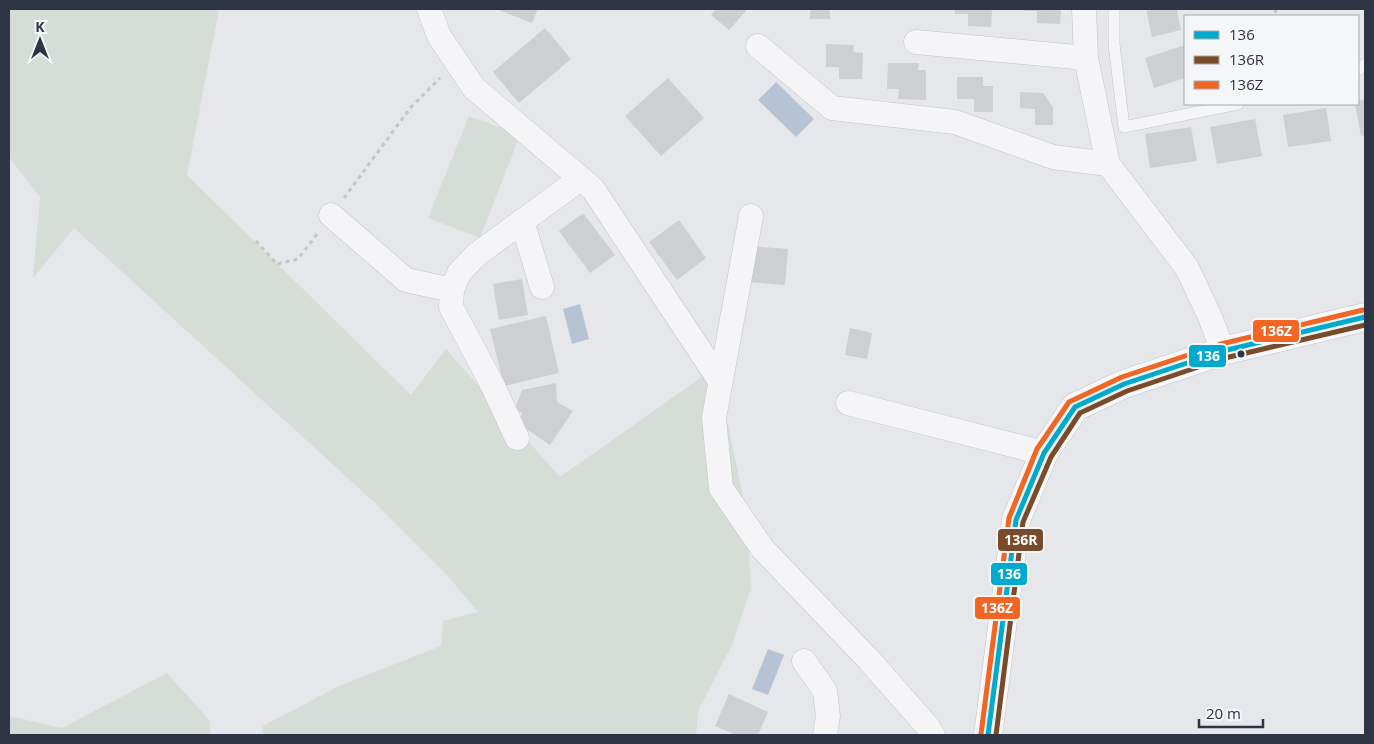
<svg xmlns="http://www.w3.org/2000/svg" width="1374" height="744" viewBox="0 0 1374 744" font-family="'Open Sans',sans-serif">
	<rect width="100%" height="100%" fill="#e5e7ea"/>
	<!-- green -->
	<path fill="#d6ddd6" d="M9,9H219L187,175L411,395L446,349L560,477L716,367L746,511L751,588L733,643L699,709L696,735H262L263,726L339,686L441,646L443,621L478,612L448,576L374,502L74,228L33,278L40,197L9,157Z
		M469,116L520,135L480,238L428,218Z
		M167,673L210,721L211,735H9V716L62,728Z"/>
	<!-- water -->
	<path fill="#b6c3d2" d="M776,82L814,119L796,137L758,100Z
		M580,304L589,339L572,344L563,309Z
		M768,649L784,655L768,695L752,689Z"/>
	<!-- building -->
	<path fill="#cecfd2" d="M496,9H538L532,23Z
		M716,9H744L746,11L729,30L711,15Z
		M810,9H830V19H810Z
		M955,9H992L991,27L968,26V14H955Z
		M1024,9H1061L1060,24L1037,23V11H1024Z
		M1146,9H1177L1181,30L1152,37Z
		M545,28L571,59L519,103L493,72Z
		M826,44L854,45L853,52L863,53L862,79H839V67H826Z
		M1185,45V78L1154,88L1145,58Z
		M888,63H919L918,70H926V100L898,99L899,89H887Z
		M957,77H983V86H993V112H974V99H957Z
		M668,78L704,118L661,156L625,116Z
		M1020,92L1043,93L1053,107V125H1035V109L1020,108Z
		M1365,99V135L1361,136L1355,104H1358V101Z
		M1326,108L1331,141L1288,147L1283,115Z
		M1255,119L1262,156L1217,164L1210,127Z
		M1191,127L1197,161L1150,168L1145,134Z
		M583,213L615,255L590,273L559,231Z
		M679,220L706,258L677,280L649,242Z
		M751,246L788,249L785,285L748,282Z
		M522,279L528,315L499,320L493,284Z
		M546,316L559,373L504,386L490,329Z
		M850,328L872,333L867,359L845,355Z
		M556,383L557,402L573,411L550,445L519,424L522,413L515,409L522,390Z
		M729,694L768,712L758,735H736L715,726Z"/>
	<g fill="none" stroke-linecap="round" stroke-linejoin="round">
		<!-- lane casing -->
		<g stroke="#c3c5c8" stroke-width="12">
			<path id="lane" d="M1114,9V44L1124,127L1238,104
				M1358,70L1365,64"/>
		</g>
		<!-- street casing -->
		<g stroke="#c3c5c8" stroke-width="25">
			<path id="street" d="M429,9L439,36L474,88L593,189L720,381
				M1084,9L1086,58L1108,164L1187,268L1210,317L1223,351
				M916,42L1086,58
				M758,46L832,108L955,122L1053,157L1108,164
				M331,215L406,280L452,290
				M751,216L714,418L721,488L762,548L869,660L928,727L933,735
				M522,221L542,287
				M848,403L1044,453
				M517,438L493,386L451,307L452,290L459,273L476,255L580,179
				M804,661L825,691L828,716L825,735"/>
		</g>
		<!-- secondary casing -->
		<g stroke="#c3c5c8" stroke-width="29">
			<path id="secondary" d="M988,735L1016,520L1044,453L1075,407L1124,384L1223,351L1365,317"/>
		</g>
		<!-- path -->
		<path stroke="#c3c5c9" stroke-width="3" stroke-dasharray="4 4" stroke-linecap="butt" d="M1275,9L1277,16
			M344,198L411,107L440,78
			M256,241L277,264L298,259L318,233"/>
		<!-- lane -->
		<use href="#lane" stroke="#f5f5f7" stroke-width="11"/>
		<!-- street -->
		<use href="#street" stroke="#f5f5f7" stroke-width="24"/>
		<!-- secondary -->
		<use href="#secondary" stroke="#f8f8f8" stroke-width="28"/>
		<!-- bus-1 casing -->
		<g stroke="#f4f6f8" stroke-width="9">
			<path id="bus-1" d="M988,735L1016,520L1044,453L1075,407L1124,384L1223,351L1365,317"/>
		</g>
		<!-- bus-2 casing -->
		<g stroke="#f4f6f8" stroke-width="9">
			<path id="bus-2" d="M996,735L1023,522L1051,457L1080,413L1127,391L1225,358L1365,325"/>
		</g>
		<!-- bus-3 casing -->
		<g stroke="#f4f6f8" stroke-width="9">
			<path id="bus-3" d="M981,734L1009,518L1037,449L1069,402L1122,377L1221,344L1363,310"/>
		</g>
		<!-- bus-1 -->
		<use href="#bus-1" stroke="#00a9ce" stroke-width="5"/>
		<!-- bus-2 -->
		<use href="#bus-2" stroke="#7a4b2a" stroke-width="5"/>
		<!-- bus-3 -->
		<use href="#bus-3" stroke="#f26522" stroke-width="5"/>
	</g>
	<!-- markers -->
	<circle fill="#2d3443" stroke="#f4f6f8" stroke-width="2" cx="1241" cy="354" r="4.5"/>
	<g stroke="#f4f6f8" stroke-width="2">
		<rect x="1252" y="319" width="48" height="24" rx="5" fill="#f26522"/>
		<rect x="1188" y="344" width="39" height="24" rx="5" fill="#00a9ce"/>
		<rect x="997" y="528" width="47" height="24" rx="5" fill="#7a4b2a"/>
		<rect x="990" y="562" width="38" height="24" rx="5" fill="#00a9ce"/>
		<rect x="974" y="596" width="47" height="24" rx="5" fill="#f26522"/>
	</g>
	<g font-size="14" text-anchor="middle" font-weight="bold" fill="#fff">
		<text x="1276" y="336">136Z</text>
		<text x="1208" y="361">136</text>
		<text x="1021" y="545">136R</text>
		<text x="1009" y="579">136</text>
		<text x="997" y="613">136Z</text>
	</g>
	<!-- border -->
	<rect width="1374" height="744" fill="none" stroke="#2d3443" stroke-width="20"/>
	<!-- legend -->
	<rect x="1184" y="15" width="175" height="90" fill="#f4f6f8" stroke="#a4a8b0"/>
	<rect x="1194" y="31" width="25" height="8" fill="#00a9ce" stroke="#a4a8b0"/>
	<text x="1229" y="40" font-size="15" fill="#2d3443">136</text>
	<rect x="1194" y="56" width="25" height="8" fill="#7a4b2a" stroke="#a4a8b0"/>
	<text x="1229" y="65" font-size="15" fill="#2d3443">136R</text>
	<rect x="1194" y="81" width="25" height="8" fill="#f26522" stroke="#a4a8b0"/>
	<text x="1229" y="90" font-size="15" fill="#2d3443">136Z</text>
	<!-- north arrow -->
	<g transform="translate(40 40)" stroke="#f4f6f8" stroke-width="4" paint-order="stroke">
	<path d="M0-4L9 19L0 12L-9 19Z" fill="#2d3443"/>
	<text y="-8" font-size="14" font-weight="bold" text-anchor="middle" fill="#2d3443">K</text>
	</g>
	<!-- scale -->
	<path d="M1199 719v8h64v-8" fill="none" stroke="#2d3443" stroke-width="2.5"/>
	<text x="1206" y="719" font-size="15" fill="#2d3443" stroke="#f4f6f8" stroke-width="4" paint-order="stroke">20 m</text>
</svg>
